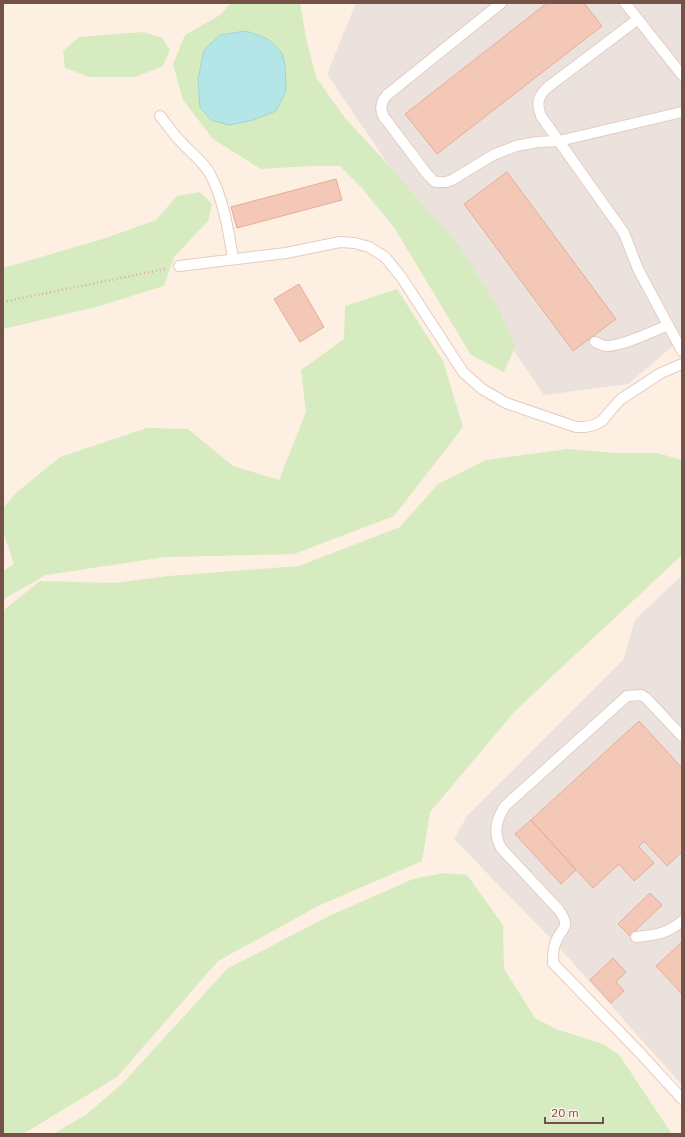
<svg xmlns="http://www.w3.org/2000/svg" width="685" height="1137" viewBox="0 0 685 1137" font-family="'IBM Plex Sans',sans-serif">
	<rect width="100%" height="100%" fill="#fdefe1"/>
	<!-- industrial -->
	<path fill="#ece2dd" d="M356,3H682V338L628,384L544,395L327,74Z
		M682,575V1085L555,943L454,839L467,816L624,659L635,620Z"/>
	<!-- green -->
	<path fill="#d6ebbf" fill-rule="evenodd" d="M231,3H300L306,38L316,77L345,118L382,158L459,246L498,308L515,347L504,372L471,355L395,229L362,188L340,166H309L261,169L213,139L183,100L173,64L185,35L220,15ZM198,79L211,120L200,107Z
		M144,32L162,38L170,50L163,66L135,77H90L65,68L63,51L79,37Z
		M200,192L212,204L208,221L174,257L164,286L96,307L3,329V268L103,239L156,220L177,196Z
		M397,289L443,361L463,427L394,516L294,554L165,557L46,575L7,597L3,602V571L14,564L3,531V508L16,493L60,457L147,428L188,429L233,466L279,480L306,412L301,370L344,339L345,306Z
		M568,449L615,453H657L682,460V555L515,711L430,812L422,861L318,906L218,961L117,1077L23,1134H3V611L5,609L40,581L114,583L169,576L299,566L400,527L438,484L486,460Z
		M444,873L467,875L503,925L504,969L535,1018L556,1029L603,1044L619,1055L672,1134H53L87,1114L123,1083L227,969L329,916L413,879Z"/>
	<!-- water -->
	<path fill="#b5e6e7" stroke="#9bd7d9" d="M246,31L268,39L282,53L285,66L286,91L276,111L253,120L229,125L211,120L200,107L198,79L204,50L220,35Z"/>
	<!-- building -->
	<path fill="#f4c8b7" stroke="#e7ac97" d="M547,3H584L602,26L437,154L405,114Z
		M507,172L616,319L573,351L464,204Z
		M336,179L342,200L237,228L231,207Z
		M299,284L324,327L300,342L274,299Z
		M639,721L682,768V852L667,866L644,841L639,847L654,863L634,881L619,864L593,888L531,820Z
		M531,820L576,870L561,884L515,834Z
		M650,893L662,905L630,936L618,924Z
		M682,942V994L656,966Z
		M613,958L626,972L616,982L624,991L611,1003L590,980Z"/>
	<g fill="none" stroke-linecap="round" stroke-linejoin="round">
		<!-- service casing -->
		<g stroke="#e4ccc0" stroke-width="12">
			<path id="service" d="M501,3L387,95C381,102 379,109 384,117L427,174L435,182H446L452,180L493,155L516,146L537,142L559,141L682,112
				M625,3L682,75
				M638,19L548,87C538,96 536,103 541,116L624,233L638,269L682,351
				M160,116C167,124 173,134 181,142C190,152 203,161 210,174C223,197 229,233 233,259
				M179,266L286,253L340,242L355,243L369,247L385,257L402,278L463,372L482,389L506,403L576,427H585L594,425L602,421L611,410L621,399L661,373L682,364
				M595,342C598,343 603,346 606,346C620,347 654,331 668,325
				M682,736L646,698L641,695L627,696L505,806C496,820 493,832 501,848L559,910C573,930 559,928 555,944C553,950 553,957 553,963L641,1054L682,1099
				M636,937C655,935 667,934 682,921"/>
		</g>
		<!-- path -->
		<path stroke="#d8ab9b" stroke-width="2.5" stroke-dasharray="1 3" stroke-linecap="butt" d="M3,302L165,269"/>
		<!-- service -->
		<use href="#service" stroke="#fff" stroke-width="10"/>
	</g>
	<!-- border -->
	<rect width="685" height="1137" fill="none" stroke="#755247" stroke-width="8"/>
	<!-- scale -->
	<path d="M545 1117v6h58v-6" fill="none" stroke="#755247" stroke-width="2"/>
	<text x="551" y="1117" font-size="12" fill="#755247" stroke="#fff3e8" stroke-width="3" paint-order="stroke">20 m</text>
</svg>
